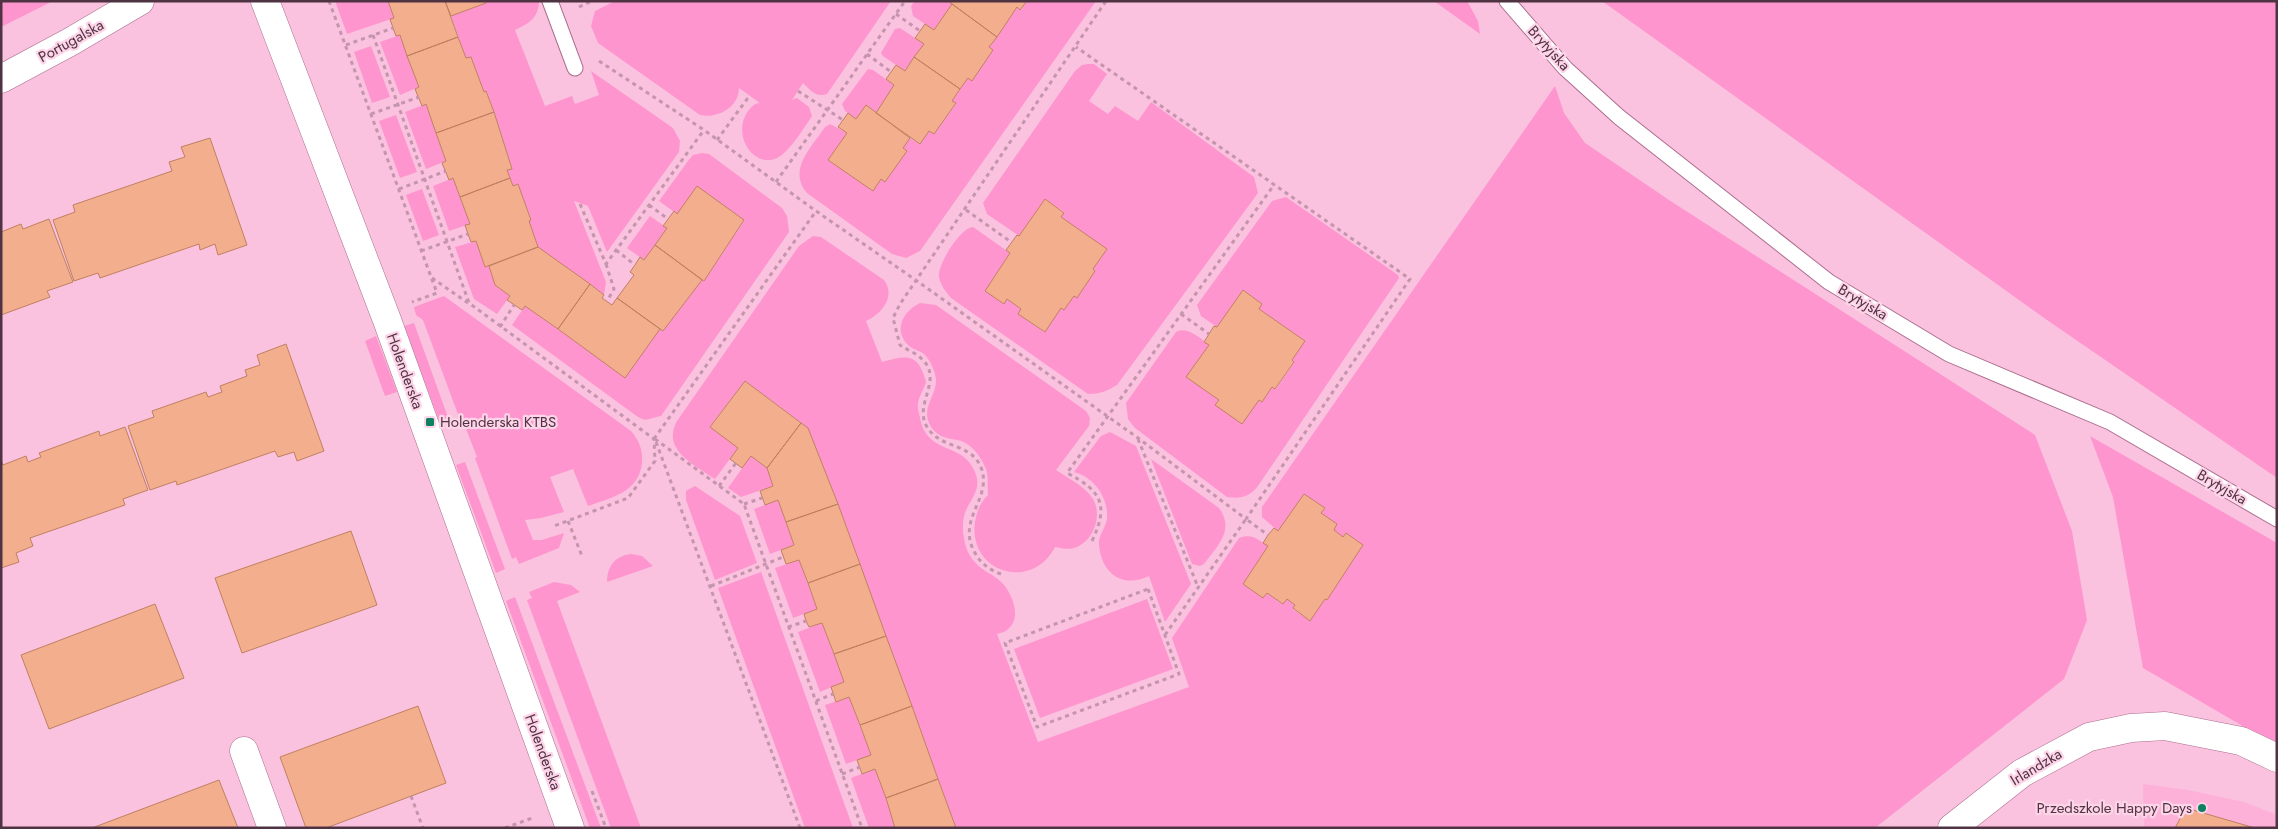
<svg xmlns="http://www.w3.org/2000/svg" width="2278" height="829" viewBox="0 0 2278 829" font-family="Jost,sans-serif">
	<rect width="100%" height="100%" fill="#fac2de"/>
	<!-- built -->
	<path fill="#fdb1d9" d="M2143,784L2188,790L2244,802L2277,815V828H2144Z"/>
	<!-- green -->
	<path fill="#fe95ce" d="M1,1H53L1,27Z
		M335,1H388L394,18L347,34Z
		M486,1H539C539,18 528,24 515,30L545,106L572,96L575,104L599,95L591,71L673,128L680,141L679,152L607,252L588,206L574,201L606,282L604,295L538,247L529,221L531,219L518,184L513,186L507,170L512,169L487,92H484L471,57L466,58L451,16L486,3Z
		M615,1H891L827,94C816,98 810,90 803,83L792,100L797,98L809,107L812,116C804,128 795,143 784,153C760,176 729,138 748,111C752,107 754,103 760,103L739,88C739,107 718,119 700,115L598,43L591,26L595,11Z
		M915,1H948L952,4L934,30L913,16L911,6Z
		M1027,1H1096L920,251L906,258L892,254L807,193C787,170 812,147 825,127L830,124L847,133L828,160L873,191L881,179L886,181L907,151L903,148L910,138L920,144L929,131L934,134L956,104L952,101L968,78L972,80L993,50L989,47L1017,7L1021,10Z
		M1434,1H1467L1478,21L1480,34Z
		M1602,1H2277V478L2047,320Z
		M900,28L924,44L905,71L883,56L881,53L895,29Z
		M400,35L419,87L400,95L380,42Z
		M371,46L390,97L372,103L354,52Z
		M1088,64H1094L1107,74L1089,101L1108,114L1115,106L1138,121L1151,102L1254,177L1258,193L1117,385C1107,391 1100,394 1088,394L951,298C946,292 941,286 939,277C937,265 961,227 973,227L1010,253L985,291L1004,304L1007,299L1021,309L1018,314L1044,332L1061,308L1064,310L1074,296L1077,297L1095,271L1093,269L1106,249L1061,217L1064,212L1045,199L1019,236L987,214L983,203L1075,71L1082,65Z
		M868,69L873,70L894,85L876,113L856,119L845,111L842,104Z
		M1555,86L1564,113L1585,143L1672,202L2035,435L2072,531L2087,620L2064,679L1875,828H956L808,428L745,381L710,426L738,448L715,479C695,465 661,450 677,421L799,246L813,236L821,237L884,280C896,296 882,314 866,321L882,362C908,355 918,353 926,382C924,389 919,396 918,403C917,408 919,413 920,418C927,455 962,442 974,470C982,486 974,495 967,508C960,521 963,540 968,552C978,572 993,572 1004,585C1013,596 1022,619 1007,630C1005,632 1000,633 997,634L1038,742L1189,687L1172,638L1239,538C1251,533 1259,540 1268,546L1243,584L1263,598L1267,593L1282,604L1287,599L1295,605L1293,609L1310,621L1325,599L1327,600L1363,545L1346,533L1343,537L1334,530L1337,524L1321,513L1325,508L1304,494L1278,531L1262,517V507Z
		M426,104L446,161L426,169L405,112Z
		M396,115L417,172L400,178L379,121Z
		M702,153L709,154L782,208L787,216L789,232L661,416L645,420L638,417L512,325L525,306L625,377L660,329L663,331L702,280L704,281L744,221L677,214L659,201L688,161L693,155Z
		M453,178L470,224L449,231L433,186Z
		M422,189L439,235L423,241L406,195Z
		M1286,197L1398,275L1399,278L1258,486C1249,497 1241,499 1227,497L1135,428L1128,419L1126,403L1176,332C1187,326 1200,338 1209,345L1187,377L1219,400L1215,405L1259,400L1262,402L1272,387L1276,389L1294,363L1292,360L1305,341L1259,309L1262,304L1243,291L1217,327L1201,316L1197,305L1272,201Z
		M650,216L667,228L644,260L627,248Z
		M476,241L485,267L489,266L495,285L510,296L497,314L474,299L455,247Z
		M444,296L631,431C639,440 643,450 642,463C639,492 611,498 588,506L573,469L550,477L564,512L541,518L525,520L533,540H542L564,533L559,548L519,564L516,557L512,559L475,458L477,457L461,416L459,417L423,320L416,315L414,307Z
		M920,303L936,305L1086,411L1090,418L1089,426L1056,470C1069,479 1085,486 1093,499C1103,516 1093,542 1074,548C1068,550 1061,548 1055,547C1032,592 968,573 975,522C977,511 980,503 988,495C987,487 989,477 986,469C981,457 971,442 957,440C945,438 935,436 929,423C922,406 937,395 936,379C935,371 930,360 925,355C920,350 913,350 908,345C893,330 903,311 920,303Z
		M414,323L449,420L440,423L404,326Z
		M376,336L397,392L385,396L365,341Z
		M1110,432L1136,446L1191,584L1165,622L1149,576C1122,589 1101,573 1099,544C1098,536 1106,527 1107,519C1109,498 1094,477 1074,472L1101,436Z
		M2090,436L2277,543V746L2143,668L2113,497Z
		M751,456L767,468L773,486L741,497L728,488Z
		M1151,459L1219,508C1235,530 1218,545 1204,564L1200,566L1192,564Z
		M465,462L505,569L496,573L456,465Z
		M695,486L740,516L757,563L715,580L686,500V491Z
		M778,500L794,545L770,554L754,509Z
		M631,554L642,556L653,566L607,582C607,566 615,556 631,554Z
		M799,560L817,609L793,618L775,568Z
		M761,572L853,828H805L718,588Z
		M554,582L571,585L580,592L557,601L641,828H611L527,600L532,598L529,592Z
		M515,597L601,828H590L506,601Z
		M1147,599L1173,669L1040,718L1014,649Z
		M822,623L844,682L820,692L798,632Z
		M849,697L871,755L846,764L825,705Z
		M875,769L897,827L895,828H869L851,778Z"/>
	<!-- building -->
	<path fill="#f3ae8d" stroke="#c08061" d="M388,1H445L458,37L407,56L400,35L396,36L393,28L390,19L394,18Z
		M445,1H486V3L451,16Z
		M948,1H1027L1020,10L1017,7L997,37Z
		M952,4L997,37L989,47L993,50L972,81L968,78L960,89L914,57L924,44L915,38L925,24L934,30Z
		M458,37L466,58L471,57L484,92L486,91L494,112L436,133L426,104L422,106L415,89L419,87L407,56Z
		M914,57L960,89L952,101L956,103L934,134L929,131L920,144L876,113L894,85L886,79L896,65L905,71Z
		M866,105L910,138L903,148L907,151L885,182L881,179L873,191L828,160L847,133L838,127L848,113L856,119Z
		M494,112L512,169L507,170L510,178L460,197L453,178L449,180L442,163L446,161L436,133Z
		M210,138L247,245L218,255L215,244L200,250L199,244L100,278L98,273L74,281L53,220L75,212L73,205L172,171L169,162L185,157L181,147Z
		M510,178L513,186L518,184L531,220L529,221L538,247L485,267L476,241L471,242L468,234L465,225L470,224L460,197Z
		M697,186L744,220L704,281L655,245L667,228L663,226L674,211L677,214Z
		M1045,199L1064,213L1061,217L1107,249L1093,269L1095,271L1077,298L1074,296L1064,310L1061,308L1045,332L1018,314L1021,309L1007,299L1004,304L985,291L1010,253L1006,250L1017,235L1019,236Z
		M49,219L73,282L47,291L50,297L1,315V232L21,224L23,229Z
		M655,245L702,280L663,331L617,298L634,275L630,272L635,265L640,257L644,260Z
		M538,247L590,284L558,329L525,306L522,310L507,300L510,296L495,285L489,266Z
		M590,284L604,295L602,298L612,305L617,298L660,329L625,378L558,329Z
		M1243,290L1262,304L1259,309L1305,341L1292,360L1294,362L1275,389L1272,387L1262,402L1259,400L1242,424L1215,405L1219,400L1186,377L1209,345L1204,342L1214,326L1217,327Z
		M286,344L324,451L297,461L294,452L278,457L275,451L177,485L176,481L150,490L128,426L154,417L152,411L206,392L208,397L222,392L220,386L247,376L245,370L260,365L257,355Z
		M745,381L801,423L767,468L751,456L742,468L730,459L738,448L710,427Z
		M801,423L808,428L838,504L786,522L778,500L765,505L760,491L773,486L767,468Z
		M125,427L148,490L123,499L125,505L30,538L33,546L16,553L19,562L1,568V460L3,465L26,456L28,462L41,457L39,453L99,431L100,436Z
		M1304,494L1325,508L1321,513L1337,524L1334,530L1343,537L1346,533L1363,545L1327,600L1325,599L1310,621L1293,608L1295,605L1287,599L1283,604L1267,593L1263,598L1243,584L1268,546L1263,543L1268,535L1274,528L1278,531Z
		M838,504L860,564L808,583L799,560L786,564L781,550L794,545L786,522Z
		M351,531L377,605L242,653L215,578Z
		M860,564L886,636L834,654L822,623L809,627L806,621L804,614L817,609L808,583Z
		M155,604L184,678L49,729L21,655Z
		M886,636L912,706L860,725L849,697L836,702L831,687L844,682L834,654Z
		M418,706L446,783L326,828H306L280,757Z
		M912,706L938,779L886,798L875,769L862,774L857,760L871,755L860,725Z
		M938,779L956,828H895L886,798Z
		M219,780L238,828H92Z
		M2186,808L2255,828H2175Z"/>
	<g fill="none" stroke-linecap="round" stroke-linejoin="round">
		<!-- lane casing -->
		<g stroke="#ac6d8f" stroke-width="17">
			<path id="lane" d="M550,1L575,68
				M1507,1L1565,68L1619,117L1829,282L1949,354L2110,422L2277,519"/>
		</g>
		<!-- street casing -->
		<g stroke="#ac6d8f" stroke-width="29">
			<path id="street" d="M265,1L387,320L570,828
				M1,79L70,42L140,1
				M244,751L272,828
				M1952,828L2022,773L2089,737L2131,728L2165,726L2241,741L2277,758"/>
		</g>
		<!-- path -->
		<path stroke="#c495ac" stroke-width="3" stroke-dasharray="4 4" stroke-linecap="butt" d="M329,1L437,293L412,302
			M579,7L592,1
			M896,14L920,31
			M373,35L469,303L654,439L655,461L628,498L554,526
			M346,45L393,28
			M867,54L891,72
			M599,61L704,130L816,211L917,281L1138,438L1246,519L1410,279L1076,47
			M798,91L843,120
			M371,114L419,97
			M717,140L750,95
			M776,182L905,1
			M399,189L446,171
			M580,204L606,264L704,130
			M649,205L668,219
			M966,210L1011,242
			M616,250L635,265
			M421,251L468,234
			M606,264L614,289L607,301
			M432,278L468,303
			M1181,314L1209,334
			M500,327L514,305
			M654,439L816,211
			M655,439L744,504L862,828
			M1138,439L1198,587
			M656,442L800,828
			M719,486L736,463
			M744,504L762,498
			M568,521L582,556
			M1092,541C1109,505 1102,491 1067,473L1274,185
			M1001,574C990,570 981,564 975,553C956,520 991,500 982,470C973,442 941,450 927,427C913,404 944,380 922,359C916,353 907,350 900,345L893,318L900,304L1106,1
			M711,586L783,557
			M1148,589L1179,674L1037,727L1005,643Z
			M788,627L806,621
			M1165,635L1246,519L1268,535
			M816,701L833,694
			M842,774L860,767
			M592,791L606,828
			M411,796L423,828
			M505,828L535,817"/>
		<!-- lane -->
		<use href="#lane" stroke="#fff" stroke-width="15"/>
		<!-- street -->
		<use href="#street" stroke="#fff" stroke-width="28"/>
	</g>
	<!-- markers -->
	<g fill="#0d8261" stroke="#fed4e9" stroke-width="2">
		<rect x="425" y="417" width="10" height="10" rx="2.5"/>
		<circle cx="2202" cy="808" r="5"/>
	</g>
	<g text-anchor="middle" stroke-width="4.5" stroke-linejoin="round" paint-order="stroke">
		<!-- street labels -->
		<g font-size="15" fill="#4f3342" stroke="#fed4e9">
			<text transform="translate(71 41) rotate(-29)" y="5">Portugalska</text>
			<text transform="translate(1549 48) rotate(48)" y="5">Brytyjska</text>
			<text transform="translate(1863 302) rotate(31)" y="5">Brytyjska</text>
			<text transform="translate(405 371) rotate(70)" y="5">Holenderska</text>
			<text transform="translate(2222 487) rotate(30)" y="5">Brytyjska</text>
			<text transform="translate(543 752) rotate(70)" y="5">Holenderska</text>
			<text transform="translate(2036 767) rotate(-31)" y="5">Irlandzka</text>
		</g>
		<!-- poi labels -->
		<g font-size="15" fill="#4f3342" stroke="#fed4e9" text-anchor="start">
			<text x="440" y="427">Holenderska KTBS</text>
			<text x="2192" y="813" text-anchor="end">Przedszkole Happy Days</text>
		</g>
	</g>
	<!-- border -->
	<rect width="2278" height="829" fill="none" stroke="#4f3342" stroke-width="5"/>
</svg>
